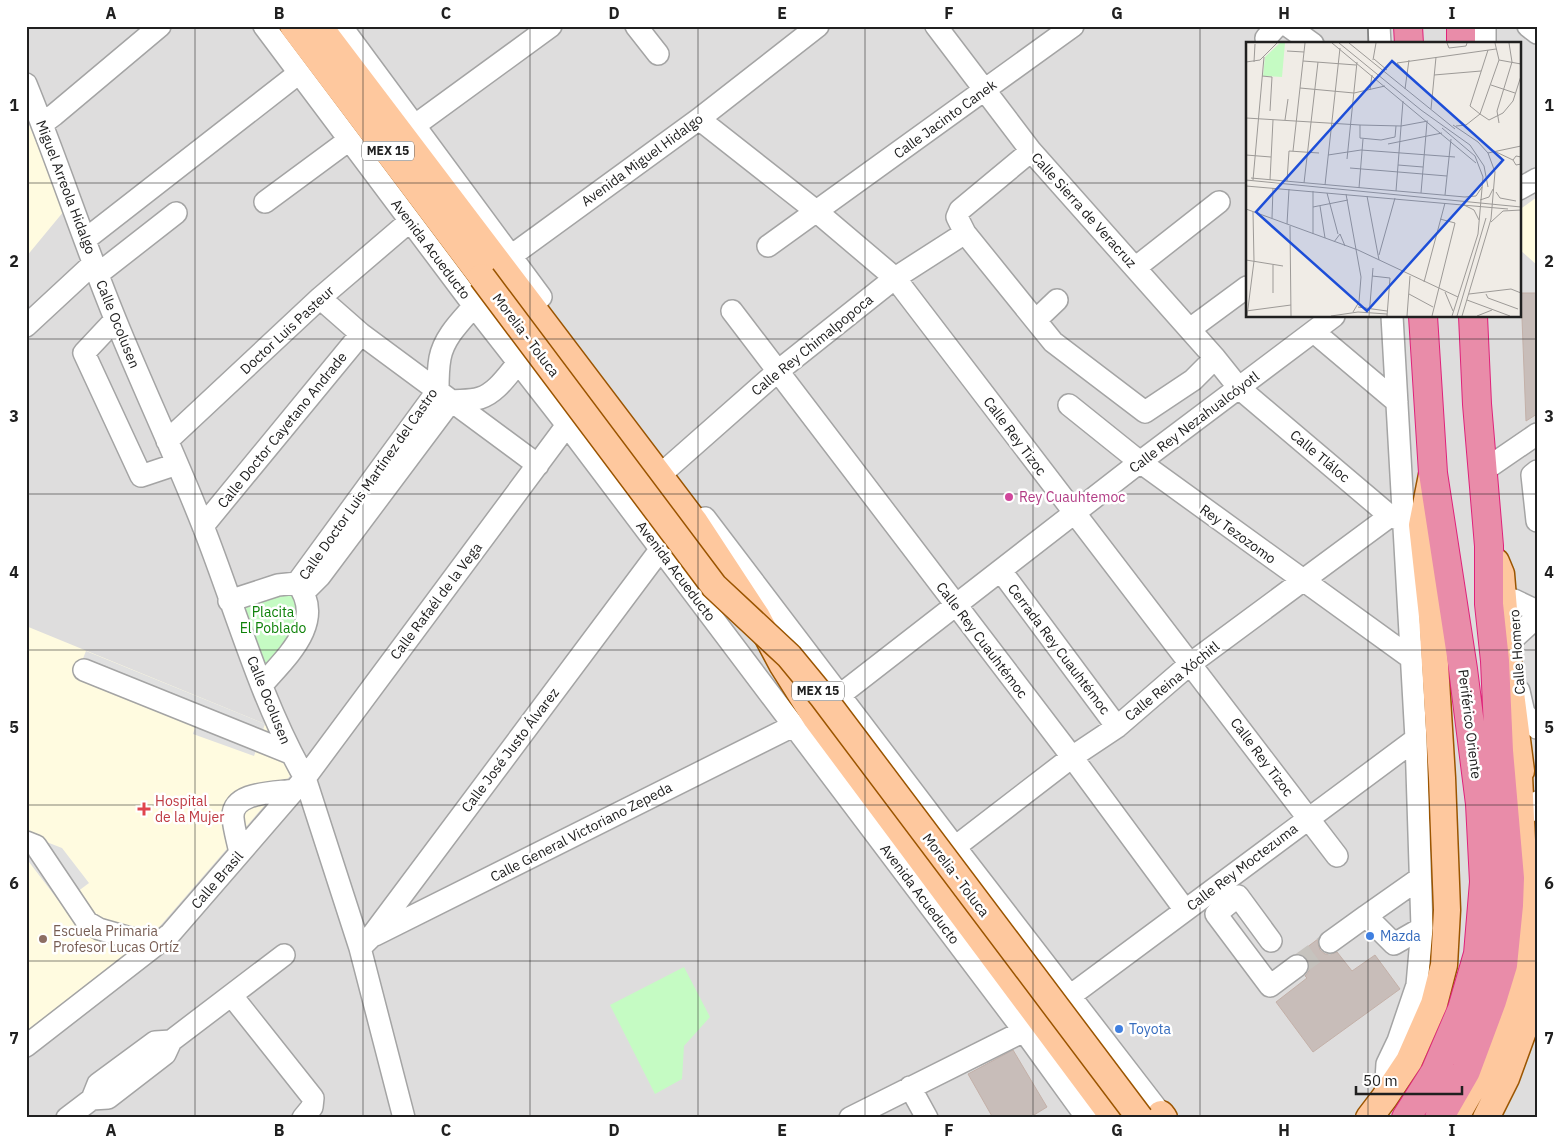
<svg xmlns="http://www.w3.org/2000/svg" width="1563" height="1144" viewBox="0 0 1563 1144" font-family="'IBM Plex Sans',sans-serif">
	<rect width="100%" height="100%" fill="#f0ece6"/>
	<!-- residential -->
	<path fill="#dedddd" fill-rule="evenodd" d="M26,26H1537V1118H26ZM1247,44H1519V316H1247Z"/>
	<!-- education -->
	<path fill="#fffbe0" d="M26,117L64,211L26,257Z
		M1537,197V265L1519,249V210Z
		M26,626L265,724L274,733L290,776L154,933L131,947L129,952L26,1037Z"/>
	<!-- park -->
	<path fill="#c5fbc3" d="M289,589L304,612L267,673L235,602Z
		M684,967L710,1017L684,1046L682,1079L655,1094L610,1005Z"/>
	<!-- parking -->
	<path fill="#e0e0e0" d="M86,651L265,724L254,756L193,734L197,721L76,676Z
		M26,834L62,848L89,883L61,904L26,858Z"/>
	<!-- building -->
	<path fill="#c8bdb9" stroke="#c3b0a8" d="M1521,293H1537V414L1526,421Z
		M1318,939V944L1320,950L1325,954H1331L1337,952L1352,971L1375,955L1400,989L1313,1052L1276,1002L1307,978L1305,976L1309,971V964L1307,958L1298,954Z
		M1013,1050L1047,1107L1029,1118H993L968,1074Z"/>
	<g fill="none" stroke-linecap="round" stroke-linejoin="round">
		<!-- minor-tunnel -->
		<path stroke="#c6c3be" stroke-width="21" stroke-dasharray="21 11" stroke-linecap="butt" d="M1297,966L1330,942"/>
		<!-- minor casing -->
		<g stroke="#a4a4a4" stroke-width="24">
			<path id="minor" d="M264,26L474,306L567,425L1024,1031L1087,1118
				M341,26L541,297
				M636,26L658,54
				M936,26L1031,151L1215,358L1239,388L1390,516L1403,521
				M1288,26L1313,44
				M1379,26L1380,44
				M1528,26L1537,33
				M1267,44L1266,38L1277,26
				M1485,44V26
				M26,84C58,162 84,243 116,321C144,390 176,457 203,526C236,610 260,699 305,778L360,948L404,1118
				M699,119L816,211L895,278L1337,856
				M42,124L54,115L160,26
				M414,126L551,26
				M1031,151L960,210L957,217L965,233L1053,342L1145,412L1193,380L1215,358
				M1519,189L1537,179
				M265,202L349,140
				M86,239L299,73
				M768,246L1073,26
				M500,264L699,119L818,26
				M1135,268L1219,202
				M98,274L176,213
				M320,298L361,334L538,465
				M732,311L1072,757L1185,910
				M115,320L84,353L141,476L177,464
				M1036,320L1057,300
				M26,326L94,263
				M1190,329L1247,287
				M1314,332L1397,402
				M1069,405L1140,462L1411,658
				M167,441L320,298L410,221
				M668,468L778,371L895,278L965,233
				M1483,471L1537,434
				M1537,471L1532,475L1537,521
				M705,518L955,847L1164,1118
				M203,526L361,334
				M1001,571L1117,727
				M297,583L438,390C438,380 438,369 440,358C444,337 461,321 474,306
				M304,592L320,576L451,401C460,400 471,401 480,398C496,393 507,376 518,363
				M1514,600L1537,611
				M229,601L278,585L297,583C327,622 286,657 262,685
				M1515,637L1537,617
				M84,670L290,753
				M1519,691L1524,713L1537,728
				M840,695L1140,462L1334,316
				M1529,812L1537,802
				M26,842L36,846L87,922L99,929L155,945
				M955,847L1072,757L1117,727L1190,664L1390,516
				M240,853C238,842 234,830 233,818C231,791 275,793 294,790
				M1420,878L1366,916L1394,944L1422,928
				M375,935L793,726
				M1271,941L1238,896L1216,914L1270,986L1297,966
				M1330,942L1366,916
				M360,948L370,938L660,550
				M232,996L313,1098L312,1107L303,1118
				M1070,996L1416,739
				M26,1046L170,934L305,778L567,425
				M910,1087L927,1118
				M1385,1097L1387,1064L1398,1041L1417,985L1422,928L1416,739L1392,316
				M92,1099L98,1084L155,1042L171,1041
				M67,1118L92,1099L108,1098L165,1054L171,1041L284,955
				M850,1118L1024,1031"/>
		</g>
		<!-- major casing -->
		<g stroke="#9b5500" stroke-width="29">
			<path id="major" d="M293,26L482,277
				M319,26L694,521L757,617L782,664L816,718L1114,1118
				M1496,562L1501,574L1511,693L1521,771
				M1161,1114L1164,1118
				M1369,1118L1385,1097L1409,1061L1434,1004L1444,965L1447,910L1442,778L1432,616L1422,525L1432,475
				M1455,1118L1486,1064L1503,1018L1519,950L1525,904L1518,754
				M1486,1118L1506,1078L1526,1023L1536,940"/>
		</g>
		<!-- highway casing -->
		<g stroke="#df227a" stroke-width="30">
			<path id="highway" d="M1408,26L1409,44
				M1461,26V44
				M1406,1118L1435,1072L1462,1009L1478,954L1484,882L1480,804L1463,669L1433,473L1423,316
				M1439,1118L1466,1071L1492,1001L1503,965L1509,905L1510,878L1499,751L1495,661L1489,604V546L1477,404L1473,316"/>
		</g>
		<!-- minor -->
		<use href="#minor" stroke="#fff" stroke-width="21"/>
		<!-- major -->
		<use href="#major" stroke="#fec89e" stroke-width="26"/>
		<!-- highway -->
		<use href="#highway" stroke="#e98ca9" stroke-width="28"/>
		<!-- major-bridge casing -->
		<g stroke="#9b5500" stroke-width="29" stroke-linecap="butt">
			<path id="major-bridge" d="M482,277L714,586L789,656L822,696L1140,1118"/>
		</g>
		<!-- major-bridge -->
		<use href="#major-bridge" stroke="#fec89e" stroke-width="26"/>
	</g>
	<!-- grid -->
	<path fill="none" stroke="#202020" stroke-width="1" stroke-opacity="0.55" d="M195,26V1118M363,26V1118M530,26V1118M698,26V1118M865,26V1118M1033,26V1118M1200,26V1118M1368,26V44M26,183H1247M1519,183H1537M1368,316V1118M26,339H1537M26,494H1537M26,650H1537M26,805H1537M26,961H1537"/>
	<!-- markers -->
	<circle fill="#d1479c" stroke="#fff" stroke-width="2" cx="1009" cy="497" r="5"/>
	<path fill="#e0444e" stroke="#fff" stroke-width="2" d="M141.5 801.5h5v5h5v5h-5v5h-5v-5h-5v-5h5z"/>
	<g fill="#3f7fe0" stroke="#fff" stroke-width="2">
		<circle cx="1370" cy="936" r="5"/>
		<circle cx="1119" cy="1029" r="5"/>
	</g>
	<circle fill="#8d6e63" stroke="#fff" stroke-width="2" cx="43" cy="939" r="5"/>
	<g text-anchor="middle" stroke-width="5" stroke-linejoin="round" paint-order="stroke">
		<!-- shield labels -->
		<g fill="#fff" stroke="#636363" stroke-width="1">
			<rect x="362" y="141.5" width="52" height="19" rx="4"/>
			<rect x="792" y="681.5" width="52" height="19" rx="4"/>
		</g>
		<g font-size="12" font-weight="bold" fill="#202020">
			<text x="388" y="155">MEX 15</text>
			<text x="818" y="695">MEX 15</text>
		</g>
		<!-- street labels -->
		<g font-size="14" fill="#202020" stroke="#fff">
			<text transform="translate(945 119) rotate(-36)" y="5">Calle Jacinto Canek</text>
			<text transform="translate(642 160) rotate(-36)" y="5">Avenida Miguel Hidalgo</text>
			<text transform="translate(66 187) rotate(69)" y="5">Miguel Arreola Hidalgo</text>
			<text transform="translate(1084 210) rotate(48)" y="5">Calle Sierra de Veracruz</text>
			<text transform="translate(431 249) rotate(53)" y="5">Avenida Acueducto</text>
			<text transform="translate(118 324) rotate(68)" y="5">Calle Ocolusen</text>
			<text transform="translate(287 330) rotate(-43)" y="5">Doctor Luis Pasteur</text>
			<text transform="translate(526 335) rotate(53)" y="5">Morelia - Toluca</text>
			<text transform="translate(812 345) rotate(-39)" y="5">Calle Rey Chimalpopoca</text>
			<text transform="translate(1194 422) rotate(-37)" y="5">Calle Rey Nezahualcóyotl</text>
			<text transform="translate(282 430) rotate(-51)" y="5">Calle Doctor Cayetano Andrade</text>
			<text transform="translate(1015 436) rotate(53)" y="5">Calle Rey Tizoc</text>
			<text transform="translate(1320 456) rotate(40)" y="5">Calle Tláloc</text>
			<text transform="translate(368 484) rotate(-55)" y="5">Calle Doctor Luis Martínez del Castro</text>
			<text transform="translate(1238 534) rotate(36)" y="5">Rey Tezozomo</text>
			<text transform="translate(676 571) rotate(53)" y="5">Avenida Acueducto</text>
			<text transform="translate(436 601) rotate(-53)" y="5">Calle Rafaél de la Vega</text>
			<text transform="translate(982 640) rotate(53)" y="5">Calle Rey Cuauhtémoc</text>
			<text transform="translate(1059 649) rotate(53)" y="5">Cerrada Rey Cuauhtémoc</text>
			<text transform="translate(1517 652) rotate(-94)" y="5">Calle Homero</text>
			<text transform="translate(1172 681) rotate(-39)" y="5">Calle Reina Xóchitl</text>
			<text transform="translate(269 700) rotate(68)" y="5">Calle Ocolusen</text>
			<text transform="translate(1470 724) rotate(83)" y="5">Periférico Oriente</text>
			<text transform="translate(510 750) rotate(-53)" y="5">Calle José Justo Álvarez</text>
			<text transform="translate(1262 757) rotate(53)" y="5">Calle Rey Tizoc</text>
			<text transform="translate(581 832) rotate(-27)" y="5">Calle General Victoriano Zepeda</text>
			<text transform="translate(1242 867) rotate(-37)" y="5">Calle Rey Moctezuma</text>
			<text transform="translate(956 875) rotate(53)" y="5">Morelia - Toluca</text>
			<text transform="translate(217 880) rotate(-49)" y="5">Calle Brasil</text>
			<text transform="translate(920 894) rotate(53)" y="5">Avenida Acueducto</text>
		</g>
		<!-- hotel labels -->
		<g font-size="14" fill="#b23c85" stroke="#fff" text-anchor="start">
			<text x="1019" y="502">Rey Cuauhtemoc</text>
		</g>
		<!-- park labels -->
		<g font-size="14" fill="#0e8209" stroke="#fff">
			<text x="273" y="617">Placita<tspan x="273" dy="16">El Poblado</tspan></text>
		</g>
		<!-- health labels -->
		<g font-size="14" fill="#be3a42" stroke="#fff" text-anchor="start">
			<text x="155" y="806">Hospital<tspan x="155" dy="16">de la Mujer</tspan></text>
		</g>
		<!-- education labels -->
		<g font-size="14" fill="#785e54" stroke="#fff" text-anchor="start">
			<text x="53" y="936">Escuela Primaria<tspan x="53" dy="16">Profesor Lucas Ortíz</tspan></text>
		</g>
		<!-- shop labels -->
		<g font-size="14" fill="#366cbe" stroke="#fff" text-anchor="start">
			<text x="1380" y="941">Mazda</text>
			<text x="1129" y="1034">Toyota</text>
		</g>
	</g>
	<!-- overview -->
	<g transform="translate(1246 42)">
		<rect width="275" height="275" fill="#f0ece6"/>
		<path d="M34,1H39L36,35L17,34L19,15Z" fill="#c5fbc3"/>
		<path fill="none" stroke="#9d9a97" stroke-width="1" d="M86,1L230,121M93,1L175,68L224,103L238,124L242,145M103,1L209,87M201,1L203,6L220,4L221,1M242,8L224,64L234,72L243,78L257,71L267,59L275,34M41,9L58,10M128,17L141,28M127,18L130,1M253,18L275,22M57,19L110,23M0,20L14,18L31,1M8,20L9,2M162,33L151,21L250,7M188,33L235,29M16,34L26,35L24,69M245,43L269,51M54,46L108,51L139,44M159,47L163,18M124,48L126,33M185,67L190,15M0,76L114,83L155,84L182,79M39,78L42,57M253,81L251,69L266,20L263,1M114,83V96L135,98L149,95L150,84M207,83L232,100L242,111L249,130L245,177L216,274M210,84L220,83L234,72L253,18L249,1M196,86L229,114L237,135L232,192L206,274M142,102L196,91M47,109L59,1M248,109L267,118M242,111L275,104M0,113L25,115M82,113L115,108L209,115M275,115L270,114L267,118L270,123L275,122M101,117L111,20M152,123L177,125M104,126L201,134M5,136L219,155M0,138L275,165M7,138L18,15M24,138L27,78M41,139L43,109L73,111M58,141L72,20M79,143L94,6M0,144L262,167M113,146L117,97M67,149V192M150,149L157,59M250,150L254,156L270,159M81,151L92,192M175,151L181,80M100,152L115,235L113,260L107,270M199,153L205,97M121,154L133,218M219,155L230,154L236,145M234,158L243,155L247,147M218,163L228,168L233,178M74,164L79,196M67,165L102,158M0,167L112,208L212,255M26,176L27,146M245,180L257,169L275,168M41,182L43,147M44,184L45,274M88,200L94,192L99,204M133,213L149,156M0,218L37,224M126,234L144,236L141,274M178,240L199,161M199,250L207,269M27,251V223M163,252L187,265M223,252L265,247L275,251M240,252L242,256L272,267M221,258L264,274M112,265L141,269M0,269L45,263M1,274L8,219L7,170M85,274L112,270L141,272M123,274L127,226M161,274L164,234M186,274L209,181L194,177M211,274L240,176M231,274L246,268"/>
		<path fill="#1d4ed8" fill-opacity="0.15" stroke="#1d4ed8" stroke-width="2.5" d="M146,19L257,118L121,269L10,170Z"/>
		<rect width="275" height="275" fill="none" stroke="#202020" stroke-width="2.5"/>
	</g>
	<!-- border -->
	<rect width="1563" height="1144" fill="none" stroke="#ffffff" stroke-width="55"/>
	<!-- scale -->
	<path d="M1356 1086v8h106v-8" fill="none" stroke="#202020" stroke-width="2.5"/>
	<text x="1363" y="1086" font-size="15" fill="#202020" stroke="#ffffff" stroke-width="4" paint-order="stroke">50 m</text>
	<rect x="28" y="28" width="1508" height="1088" fill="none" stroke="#202020" stroke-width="2"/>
	<g font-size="16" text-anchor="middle" font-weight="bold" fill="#202020">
		<text x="111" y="19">A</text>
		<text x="279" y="19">B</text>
		<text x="446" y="19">C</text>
		<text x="614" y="19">D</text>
		<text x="782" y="19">E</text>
		<text x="949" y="19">F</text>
		<text x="1117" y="19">G</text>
		<text x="1284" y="19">H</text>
		<text x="1452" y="19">I</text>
		<text x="14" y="111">1</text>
		<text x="1549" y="111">1</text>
		<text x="14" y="267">2</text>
		<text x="1549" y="267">2</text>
		<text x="14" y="422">3</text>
		<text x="1549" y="422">3</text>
		<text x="14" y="578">4</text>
		<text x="1549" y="578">4</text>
		<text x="14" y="733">5</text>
		<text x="1549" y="733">5</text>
		<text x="14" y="889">6</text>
		<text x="1549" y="889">6</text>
		<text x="14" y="1044">7</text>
		<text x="1549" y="1044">7</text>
		<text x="111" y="1136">A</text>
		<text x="279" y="1136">B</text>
		<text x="446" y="1136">C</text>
		<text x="614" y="1136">D</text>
		<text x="782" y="1136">E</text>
		<text x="949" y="1136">F</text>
		<text x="1117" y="1136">G</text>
		<text x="1284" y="1136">H</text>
		<text x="1452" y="1136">I</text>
	</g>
</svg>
